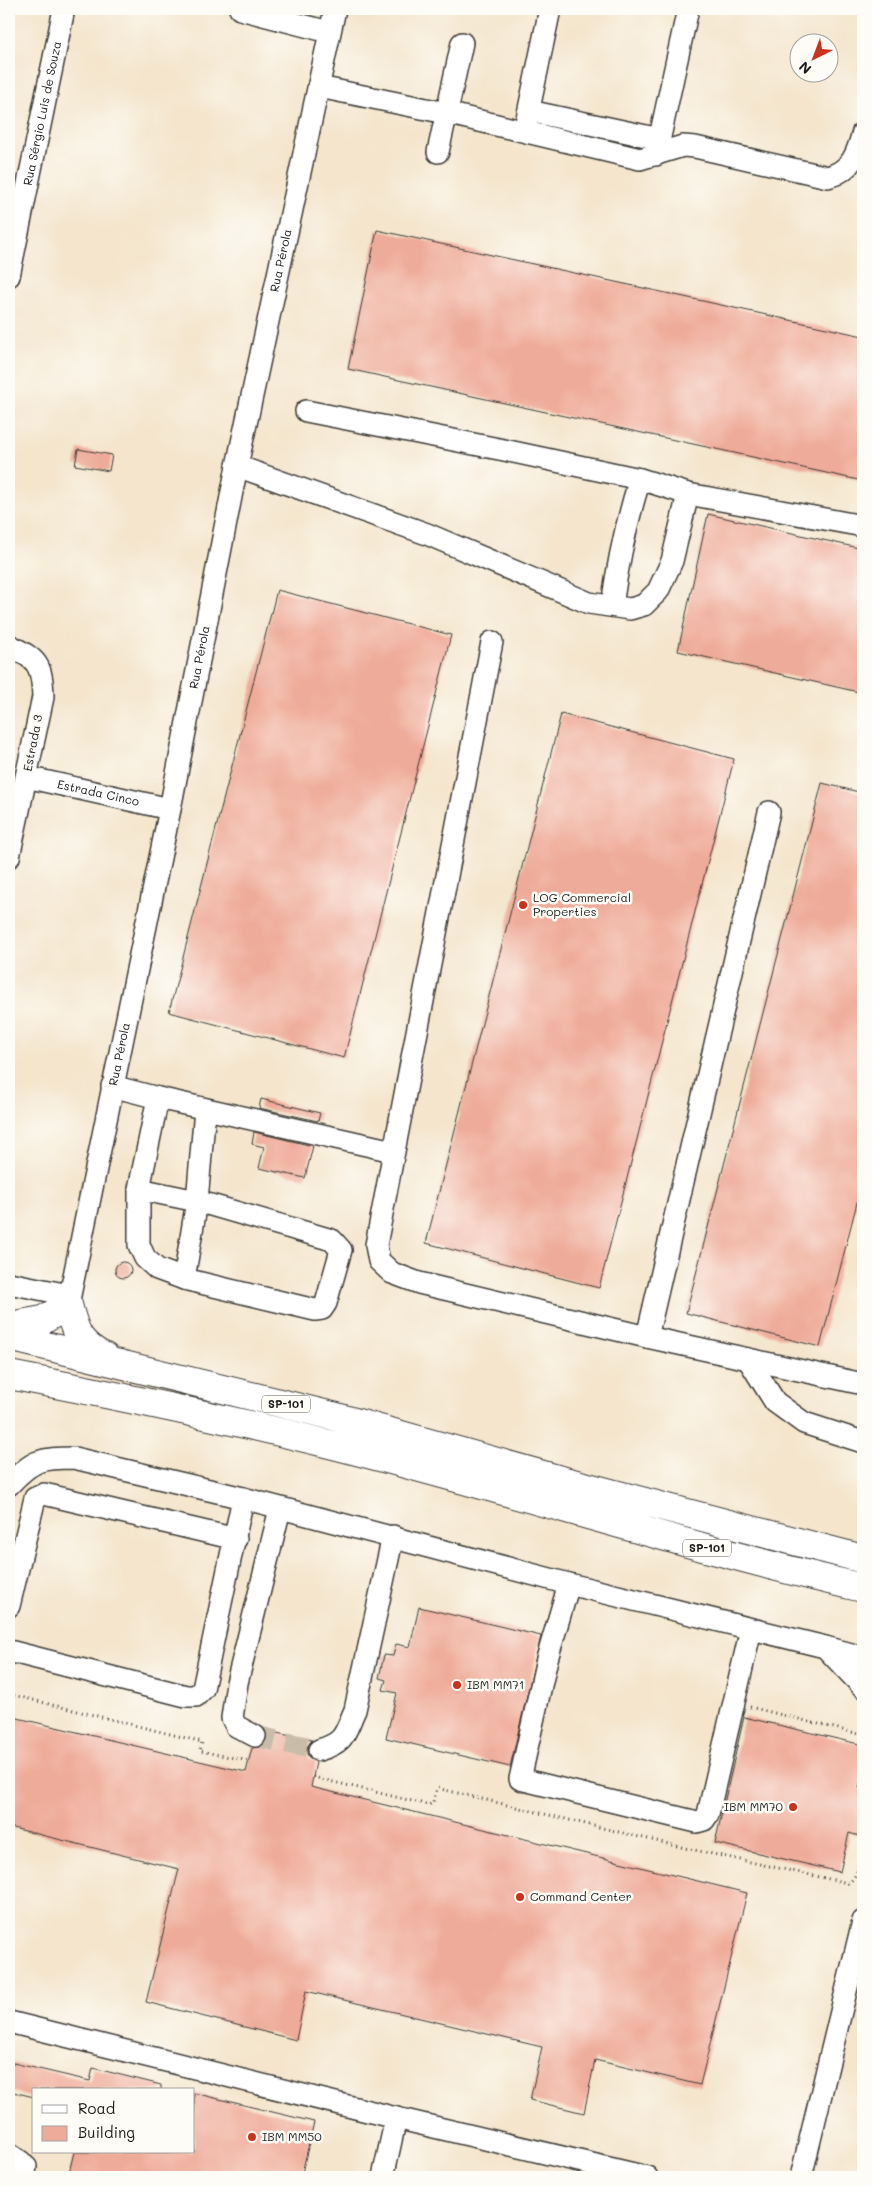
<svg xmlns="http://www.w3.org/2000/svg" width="872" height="2186" viewBox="0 0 872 2186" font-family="Mali,sans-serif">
	<rect width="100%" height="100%" fill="#fdfcf7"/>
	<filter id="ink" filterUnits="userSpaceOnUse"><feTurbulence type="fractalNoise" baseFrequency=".02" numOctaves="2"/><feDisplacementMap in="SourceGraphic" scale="10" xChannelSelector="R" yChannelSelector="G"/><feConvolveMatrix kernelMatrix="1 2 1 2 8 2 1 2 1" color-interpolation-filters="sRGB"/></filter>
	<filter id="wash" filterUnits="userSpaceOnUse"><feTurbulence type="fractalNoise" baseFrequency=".0096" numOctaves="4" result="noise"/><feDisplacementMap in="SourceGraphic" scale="20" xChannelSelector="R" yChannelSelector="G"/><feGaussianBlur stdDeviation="1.12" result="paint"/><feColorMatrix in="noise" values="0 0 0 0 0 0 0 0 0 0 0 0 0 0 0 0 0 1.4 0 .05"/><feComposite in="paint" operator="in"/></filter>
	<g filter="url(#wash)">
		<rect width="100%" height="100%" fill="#f4e5cc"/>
		<g id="blocks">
			<!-- building -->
			<path fill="#efab99" d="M377,230L863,336V481L348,369Z
				M78,449L112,455L109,471L75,465Z
				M708,514L863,549V693L678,651Z
				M277,590L451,635L344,1058L169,1012Z
				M561,714L734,759L599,1288L426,1243Z
				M822,783L863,793V1179L820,1347L686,1313Z
				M261,1099L320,1113L318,1121L259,1108Z
				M254,1132L313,1146L305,1178L259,1168L264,1147L252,1144Z
				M115 1270a8 8 0 1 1 16 0a8 8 0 1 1-16 0Z
				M419,1607L541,1636L510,1767L386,1738L397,1693L383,1690L386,1680L379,1678L384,1655L393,1656L396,1644L410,1647Z
				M9,1716L246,1772L252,1748L261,1747L266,1742V1731L312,1740L307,1747V1754L310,1759L316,1762L311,1787L747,1893L700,2085L595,2060L584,2113L530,2100L542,2047L306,1991L296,2040L146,2002L179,1869L9,1827Z
				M744,1717L863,1745V1771L859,1788L863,1789V1826H862L859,1836L849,1833L840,1872L715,1843Z
				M9,2062L90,2081L93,2068L161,2085V2090H34V2097L9,2091Z
				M194,2093L314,2122L301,2177H68L74,2152H194Z"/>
		</g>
	</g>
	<g filter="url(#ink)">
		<use href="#blocks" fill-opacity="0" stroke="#3c3a36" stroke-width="1"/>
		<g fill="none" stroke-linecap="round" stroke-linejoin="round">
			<!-- minor-tunnel -->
			<path stroke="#c9bda9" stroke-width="21" stroke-dasharray="21 11" stroke-linecap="butt" d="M255,1736L319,1750"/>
			<!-- minor casing -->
			<g stroke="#3c3a36" stroke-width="24">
				<g id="minor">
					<path d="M240,9L329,32"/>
					<path d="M319,87L446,113L640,159L683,146L695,147L828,177C852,170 857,154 863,132"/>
					<path d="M529,111L660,139"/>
					<path d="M526,123L550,9"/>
					<path d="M438,152L462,43"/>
					<path d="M656,155L688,9"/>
					<path id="s1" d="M9,276L64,9"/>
					<path d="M306,411L504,450L640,479L688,494L863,526"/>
					<path d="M237,466L427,534L589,603L630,609L644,605L658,591L672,561L688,494"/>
					<path d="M612,606C618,561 626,523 640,479"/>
					<path d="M492,642L376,1245L379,1261L392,1273L419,1283L647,1337L863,1384"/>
					<path d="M9,645C38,660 42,664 43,697L9,857"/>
					<path id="s2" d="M26,777L170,809"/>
					<path d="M112,1086L158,1098L393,1151"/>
					<path d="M139,1189L197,1201L332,1240L341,1250L326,1303L322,1309L315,1310L184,1279L157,1269L145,1258L139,1245V1189L158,1098"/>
					<path d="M184,1279L197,1201L205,1109"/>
					<path d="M9,1283L69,1295"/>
					<path id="s3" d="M68,1305L170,809L237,466L335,9"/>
					<path d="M647,1337L769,812"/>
					<path d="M748,1359L775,1402L804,1423L863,1442"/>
					<path d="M9,1485C32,1460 40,1458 74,1458L243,1498L569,1584L825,1647L863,1687"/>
					<path d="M569,1584L547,1659L520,1779L697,1822L704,1820L708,1814L751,1629"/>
					<path d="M9,1606L35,1498L44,1494L236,1539"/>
					<path d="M825,1647L863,1657"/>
					<path d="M9,1651L186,1696H196L203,1689L243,1498"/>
					<path d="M255,1736L236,1726L232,1718L237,1683L280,1509"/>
					<path d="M319,1750C346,1742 344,1734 355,1710L393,1536"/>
					<path d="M9,2022L396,2118L647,2177"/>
					<path d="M9,2154L20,2161L26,2167L24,2177"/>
					<path d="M383,2177L396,2118"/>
					<path d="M801,2177L863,1921"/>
				</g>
			</g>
			<!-- highway casing -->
			<g stroke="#3c3a36" stroke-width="30">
				<path id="highway" d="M9,1326L43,1320L68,1305C75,1332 78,1344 105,1357
					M9,1337L333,1416L561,1480L863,1559
					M9,1375C114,1395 220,1417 325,1443C505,1488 682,1546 863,1588"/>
			</g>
			<!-- path -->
			<path stroke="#3c3a36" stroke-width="3" stroke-dasharray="1 4" stroke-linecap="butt" d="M9,1694L202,1742L200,1751L249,1761
				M750,1707L863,1735
				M313,1777L429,1805L433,1802L437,1788L685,1848L848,1883C860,1876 860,1856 863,1843"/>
			<!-- minor -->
			<use href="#minor" stroke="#fff" stroke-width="21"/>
			<!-- highway -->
			<use href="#highway" stroke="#fff" stroke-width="28"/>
		</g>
	</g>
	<!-- markers -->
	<g fill="#c8321e" stroke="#fdfcf7" stroke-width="2">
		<circle cx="523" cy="905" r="5"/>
		<circle cx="457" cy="1685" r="5"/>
		<circle cx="793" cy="1807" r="5"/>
		<circle cx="520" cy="1897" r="5"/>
		<circle cx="252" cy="2137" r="5"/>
	</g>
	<g text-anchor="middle" stroke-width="5" stroke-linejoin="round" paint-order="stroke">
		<!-- shield labels -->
		<g fill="#fdfcf7" stroke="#605f5e" stroke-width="1">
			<rect x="262" y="1395.5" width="48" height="17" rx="4"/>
			<rect x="683" y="1539.5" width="48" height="17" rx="4"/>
		</g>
		<g font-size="11" font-weight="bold" fill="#1c1c1c">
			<text x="286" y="1408">SP-101</text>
			<text x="707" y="1552">SP-101</text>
		</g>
		<!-- street labels -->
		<g font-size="12" fill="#1c1c1c" stroke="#fdfcf7">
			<text dy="4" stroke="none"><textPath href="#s1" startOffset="166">Rua Sérgio Luis de Souza</textPath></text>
			<text dy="4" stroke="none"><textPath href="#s3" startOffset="1066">Rua Pérola</textPath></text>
			<text dy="4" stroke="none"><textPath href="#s3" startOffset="661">Rua Pérola</textPath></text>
			<text transform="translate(33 743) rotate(-79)" y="4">Estrada 3</text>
			<text dy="4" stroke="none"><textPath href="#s2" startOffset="74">Estrada Cinco</textPath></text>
			<text dy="4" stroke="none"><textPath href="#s3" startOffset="256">Rua Pérola</textPath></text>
		</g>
		<!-- poi labels -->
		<g font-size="12" fill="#1c1c1c" stroke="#fdfcf7" text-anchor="start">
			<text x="533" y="902">LOG Commercial<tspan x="533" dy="14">Properties</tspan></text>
			<text x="467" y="1689">IBM MM71</text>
			<text x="783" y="1811" text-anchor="end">IBM MM70</text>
			<text x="530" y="1901">Command Center</text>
			<text x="262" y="2141">IBM MM50</text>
		</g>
	</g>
	<!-- margin -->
	<rect width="872" height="2186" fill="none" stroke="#fdfcf7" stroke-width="30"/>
	<!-- legend -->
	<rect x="32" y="2088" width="162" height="65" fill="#fdfcf7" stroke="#a3a29f"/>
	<rect x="42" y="2105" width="25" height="8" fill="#ffffff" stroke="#a3a29f"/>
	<text x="78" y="2114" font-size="15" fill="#1c1c1c">Road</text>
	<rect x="42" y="2126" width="25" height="15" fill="#efab99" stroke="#a3a29f"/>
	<text x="78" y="2138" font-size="15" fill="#1c1c1c">Building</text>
	<!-- north arrow -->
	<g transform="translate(814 58) rotate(222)"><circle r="24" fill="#fdfcf7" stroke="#a3a29f"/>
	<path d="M0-4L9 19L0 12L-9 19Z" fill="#c8321e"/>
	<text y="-8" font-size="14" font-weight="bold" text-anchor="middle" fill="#1c1c1c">N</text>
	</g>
</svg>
